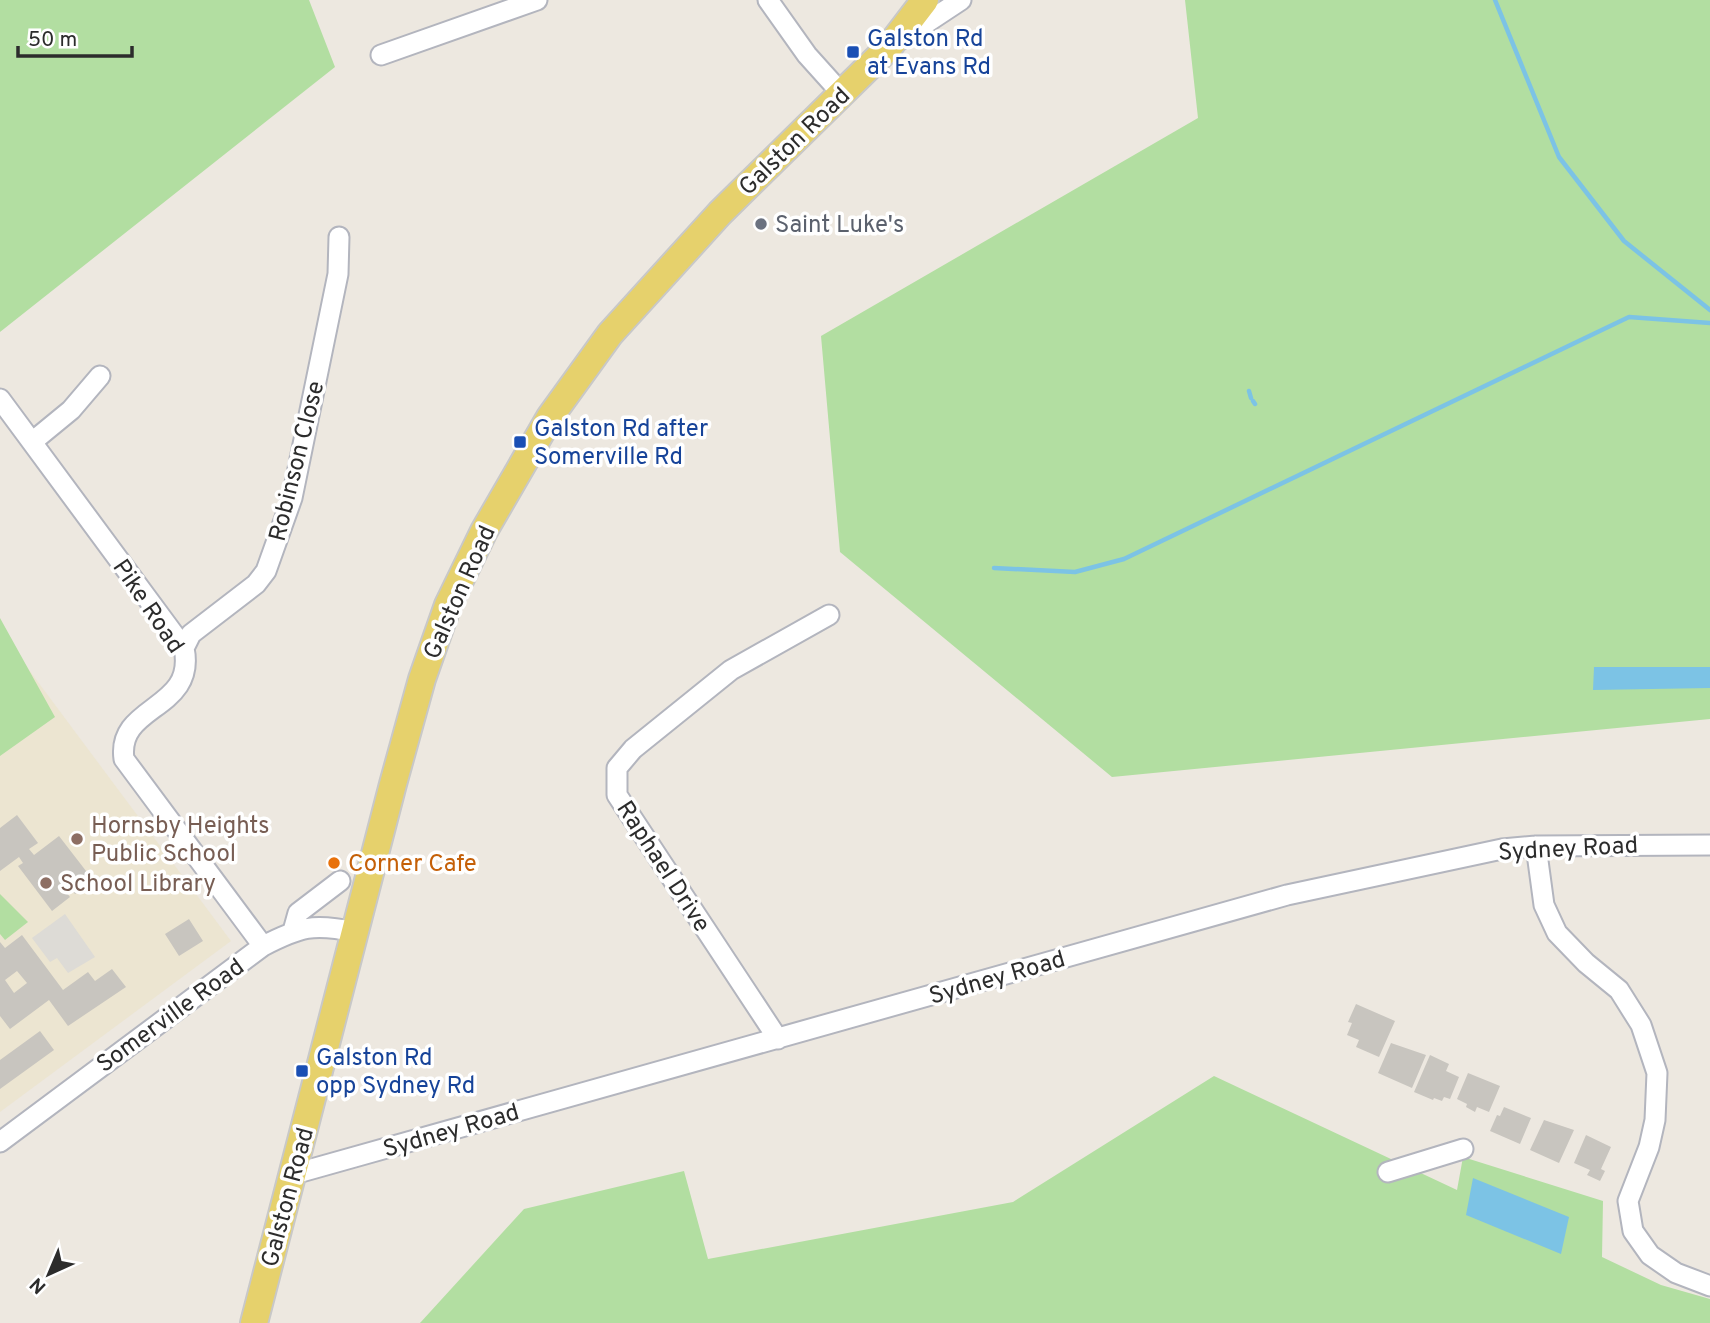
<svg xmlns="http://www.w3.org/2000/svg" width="1710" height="1323" viewBox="0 0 1710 1323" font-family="Overpass,sans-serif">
	<rect width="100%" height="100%" fill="#ede8e0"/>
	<!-- education -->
	<path fill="#ece5d1" d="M0,631L231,941L0,1112Z"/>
	<!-- green -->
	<path fill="#b2dea1" d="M0,0H309L335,67L0,332Z
		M1185,0H1710V719L1112,777L840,552L821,336L1198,118Z
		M0,618L55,717L0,756Z
		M0,894L28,922L5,940L0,934Z
		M1214,1076L1457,1190L1463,1157L1603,1201L1602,1257L1661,1285L1710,1299V1323H420L524,1209L684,1171L708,1259L1013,1202Z"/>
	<!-- plaza -->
	<path fill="#dddbd6" d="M65,914L95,957L68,973L57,958L50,962L32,938Z"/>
	<!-- water -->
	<path fill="#7cc3e5" d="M1594,667H1710V688L1593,690Z
		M1473,1178L1569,1217L1561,1254L1466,1215Z"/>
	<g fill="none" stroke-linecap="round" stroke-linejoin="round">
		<!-- stream -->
		<path stroke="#7cc3e5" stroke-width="4.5" d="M1495,0L1559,157L1624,241L1710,310
			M1249,391L1251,398
			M1253,401L1255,404
			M994,568L1075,572L1124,559L1629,317L1710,323"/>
	</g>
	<!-- building -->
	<path fill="#c8c5bf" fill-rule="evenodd" d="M17,815L38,843L29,849L34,855L59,836L93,880L75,894L71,889L66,892L70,897L52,911L18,866L23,863L19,857L0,871V828Z
		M189,919L203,941L179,956L165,934Z
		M22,935L63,990L88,972L95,981L112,969L126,987L68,1026L49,1000L10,1029L0,1016V942L5,948ZM17,971L27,983L14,993L5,980Z
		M1356,1004L1395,1021L1379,1057L1356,1047L1359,1040L1347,1035L1352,1023L1348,1022Z
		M40,1031L54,1050L0,1089V1060Z
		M1391,1043L1426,1055L1412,1088L1378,1073Z
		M1430,1055L1449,1064L1446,1071L1459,1077L1450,1099L1444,1097L1442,1101L1434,1098L1433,1100L1414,1092Z
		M1468,1073L1500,1086L1489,1112L1477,1107L1475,1112L1466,1107L1467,1104L1457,1099Z
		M1504,1107L1531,1118L1520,1144L1490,1131L1497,1115L1500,1116Z
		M1544,1120L1574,1130L1559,1163L1530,1150Z
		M1586,1135L1611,1147L1601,1169L1605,1171L1600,1181L1587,1175L1590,1170L1574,1163Z"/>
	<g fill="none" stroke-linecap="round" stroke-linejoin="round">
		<!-- minor casing -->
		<g stroke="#b3b5be" stroke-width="23">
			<path id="minor" d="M768,0L807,55L843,95
				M902,39L961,0
				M381,55L537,0
				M0,399L184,648C197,711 116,704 124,759L263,946
				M32,442L71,410L100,376
				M184,648L191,634L256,584L266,571L292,498L338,274L339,237
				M1536,846L1544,905L1557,933L1586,963L1619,990L1641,1025L1657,1073L1655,1120L1649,1147L1628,1201L1633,1231L1650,1255L1676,1273L1710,1286
				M293,931L298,913L340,881
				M778,1039L617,795V768L633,749L731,670L829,615
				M0,1142L263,946C300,927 313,923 355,932
				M1388,1172L1463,1149
				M294,1174L1287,895L1502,849L1536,846L1710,845"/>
		</g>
		<!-- major casing -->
		<g stroke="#c8c8c8" stroke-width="30">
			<path id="major" d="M254,1323L393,784L422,679L448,605L484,531L550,417L610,334L720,213L889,47L925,0"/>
		</g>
		<!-- minor -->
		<use href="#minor" stroke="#fff" stroke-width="19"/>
		<!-- major -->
		<use href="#major" stroke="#e6d16c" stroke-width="26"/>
	</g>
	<!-- markers -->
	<g fill="#1a4fb4" stroke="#fff" stroke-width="2.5">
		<rect x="846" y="45" width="14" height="14" rx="3.5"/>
		<rect x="513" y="435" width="14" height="14" rx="3.5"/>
		<rect x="295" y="1064" width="14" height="14" rx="3.5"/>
	</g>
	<circle fill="#6b7280" stroke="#fff" stroke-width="2.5" cx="761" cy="224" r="7"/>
	<g fill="#8d6e63" stroke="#fff" stroke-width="2.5">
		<circle cx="77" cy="839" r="7"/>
		<circle cx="46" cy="883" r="7"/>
	</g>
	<circle fill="#e8710a" stroke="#fff" stroke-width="2.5" cx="334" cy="863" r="7"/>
	<g text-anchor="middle" stroke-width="7" stroke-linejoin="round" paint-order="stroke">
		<!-- transit labels -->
		<g font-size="24" fill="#164399" stroke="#fff" text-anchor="start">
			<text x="867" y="46">Galston Rd<tspan x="867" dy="28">at Evans Rd</tspan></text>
			<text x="534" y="436">Galston Rd after<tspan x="534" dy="28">Somerville Rd</tspan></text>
			<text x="316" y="1065">Galston Rd<tspan x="316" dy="28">opp Sydney Rd</tspan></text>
		</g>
		<!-- street labels -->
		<g font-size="24" fill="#2c2c2c" stroke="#fff">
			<text transform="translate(794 141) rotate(-44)" y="8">Galston Road</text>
			<text transform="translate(296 461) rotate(-76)" y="8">Robinson Close</text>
			<text transform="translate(459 592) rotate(-66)" y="8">Galston Road</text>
			<text transform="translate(149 606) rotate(56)" y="8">Pike Road</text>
			<text transform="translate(1568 848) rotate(-3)" y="8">Sydney Road</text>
			<text transform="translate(664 866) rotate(57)" y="8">Raphael Drive</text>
			<text transform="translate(997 977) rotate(-16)" y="8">Sydney Road</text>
			<text transform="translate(170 1015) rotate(-36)" y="8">Somerville Road</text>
			<text transform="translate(451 1130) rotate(-16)" y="8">Sydney Road</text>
			<text transform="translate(287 1197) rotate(-75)" y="8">Galston Road</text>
		</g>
		<!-- worship labels -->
		<g font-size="24" fill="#5b616d" stroke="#fff" text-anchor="start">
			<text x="775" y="232">Saint Luke's</text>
		</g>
		<!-- education labels -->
		<g font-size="24" fill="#785e54" stroke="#fff" text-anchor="start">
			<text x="91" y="833">Hornsby Heights<tspan x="91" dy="28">Public School</tspan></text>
			<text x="60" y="891">School Library</text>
		</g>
		<!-- food labels -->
		<g font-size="24" fill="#c56008" stroke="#fff" text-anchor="start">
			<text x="348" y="871">Corner Cafe</text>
		</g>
	</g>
	<!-- north arrow -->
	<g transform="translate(49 1274) rotate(224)" stroke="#ffffff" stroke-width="5" paint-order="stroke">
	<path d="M0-5L12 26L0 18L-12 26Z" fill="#2c2c2c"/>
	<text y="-10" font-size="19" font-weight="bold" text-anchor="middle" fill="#2c2c2c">N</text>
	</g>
	<!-- scale -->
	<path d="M18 46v10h114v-10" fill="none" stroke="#2c2c2c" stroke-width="3.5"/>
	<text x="28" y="46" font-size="21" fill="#2c2c2c" stroke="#ffffff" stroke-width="5" paint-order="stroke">50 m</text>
</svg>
